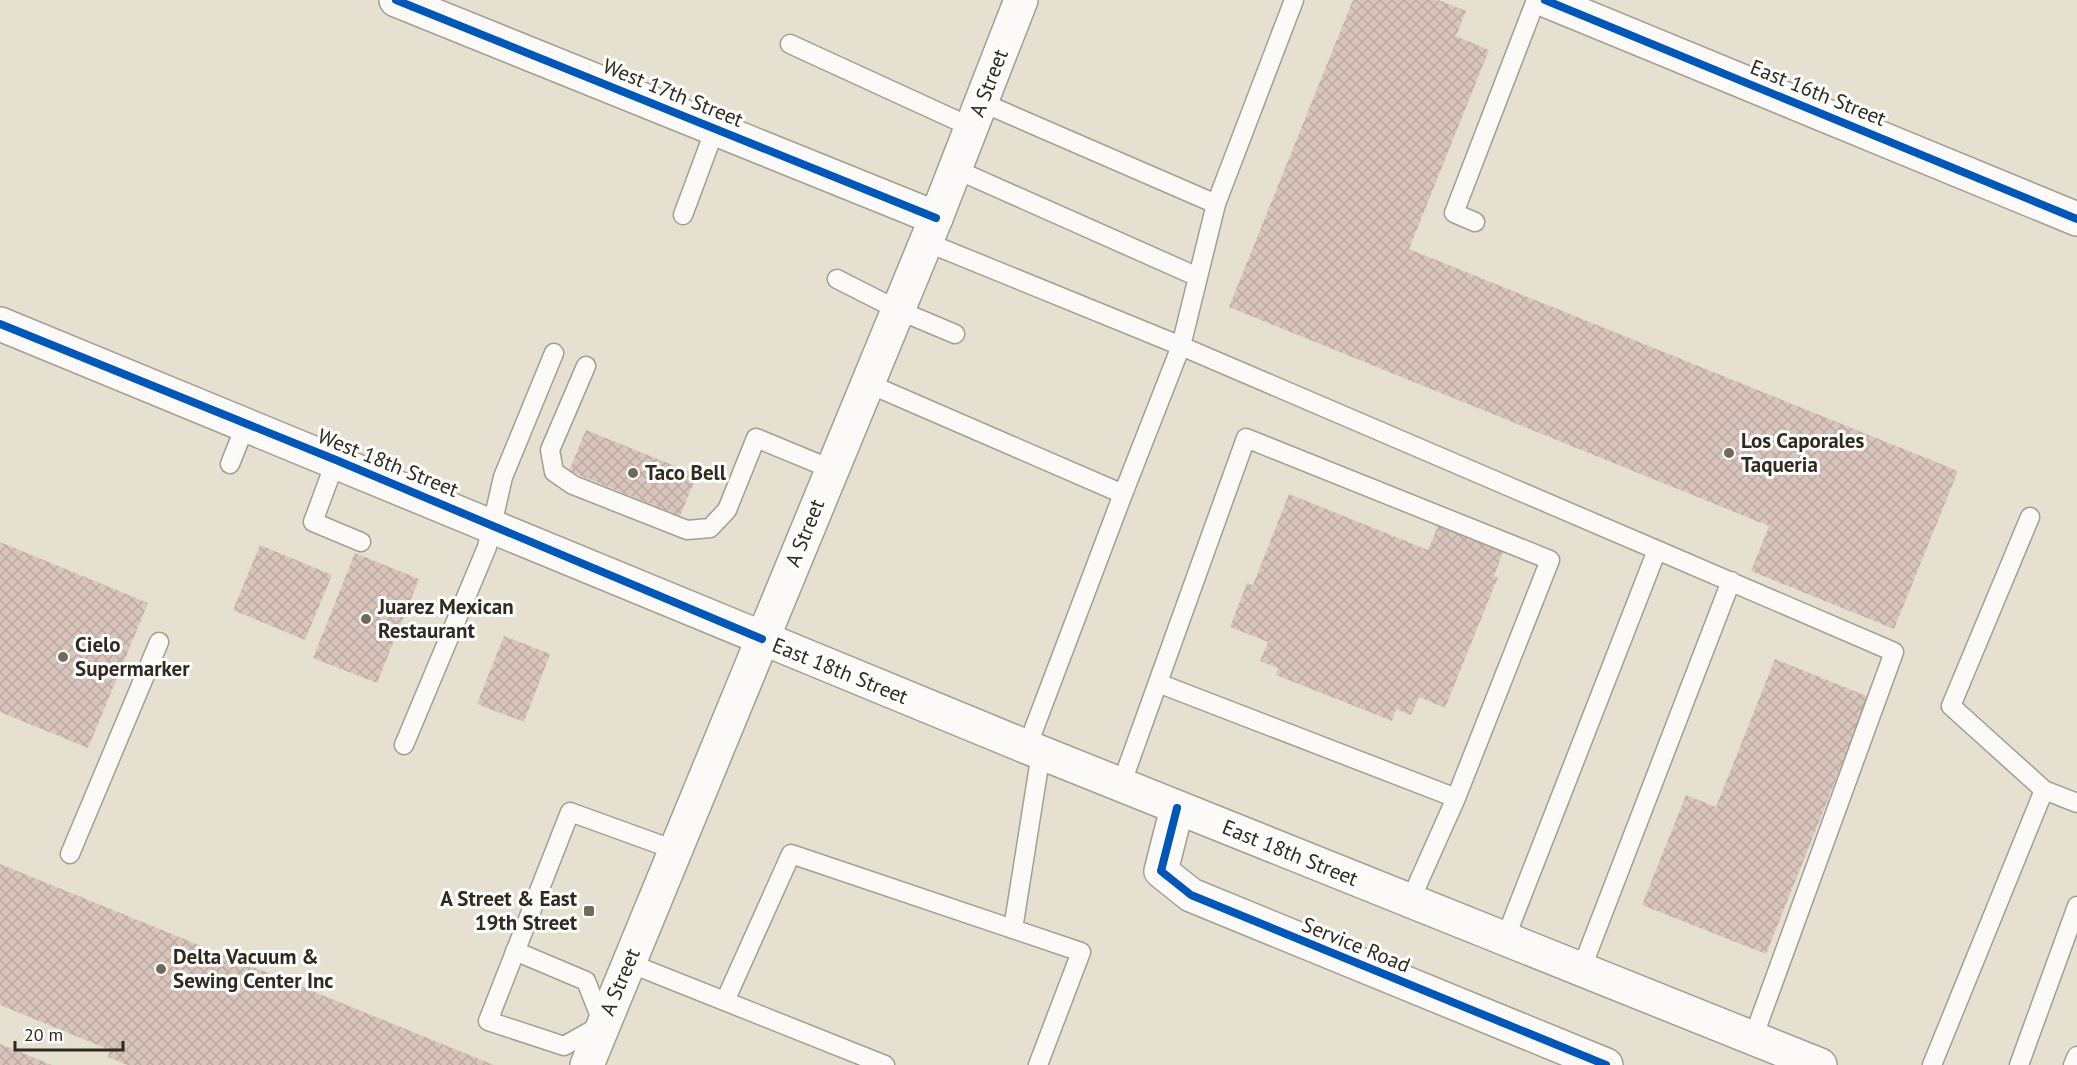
<svg xmlns="http://www.w3.org/2000/svg" width="2077" height="1065" viewBox="0 0 2077 1065" font-family="'PT Sans',sans-serif">
	<defs>
		<pattern id="building-cross-hatch" width="8" height="8" patternUnits="userSpaceOnUse" patternTransform="scale(1.5)"><rect width="8" height="8" fill="#dac5bc"/><path d="M0 0l8 8M0 8l8-8" fill="none" stroke="#bba9a1"/></pattern>
	</defs>
	<rect width="100%" height="100%" fill="#e6e0d0"/>
	<!-- building -->
	<path fill="url(#building-cross-hatch)" d="M1353,0H1438L1466,11L1456,36L1489,50L1409,249L1958,471L1894,629L1751,571L1769,526L1229,307Z
		M586,430L697,475L680,516L569,471Z
		M1289,494L1428,550L1438,526L1503,552L1494,576L1498,577L1445,708L1419,697L1411,715L1396,709L1392,721L1276,675L1278,668L1260,661L1268,642L1230,627L1247,583L1253,585Z
		M0,542L148,603L88,748L0,712Z
		M260,545L332,575L305,640L233,610Z
		M355,553L419,579L377,683L313,658Z
		M504,636L550,654L524,722L477,704Z
		M1775,659L1869,697L1766,954L1642,905L1686,795L1716,807Z
		M0,864L494,1065H127L108,1057L110,1050L0,1005Z
		M0,1044L52,1065H0Z"/>
	<g fill="none" stroke-linecap="round" stroke-linejoin="round">
		<!-- lane casing -->
		<g stroke="#a39e92" stroke-width="21">
			<path id="lane" d="M790,44L971,127
				M981,102L1216,204L1181,346L1123,494
				M955,169L1198,277
				M1216,204L1294,0
				M683,215L715,129
				M1475,222L1454,213L1536,0
				M926,242L1181,346L1657,550L1505,939
				M837,279L898,310L955,334
				M586,366L550,450L554,472L573,485L687,530L710,528L727,510L756,438L831,469
				M867,383L1123,494L1027,747
				M336,460L313,522L361,542
				M230,464L246,424
				M2030,517L1951,706L2044,790
				M1657,550L1894,652L1753,1038
				M404,745L487,547L503,477L554,353
				M1121,785L1246,438L1550,560L1456,798L1158,683
				M70,854L159,642
				M1410,901L1456,798
				M1013,929L1041,753
				M515,951L586,981L603,1024L564,1046L488,1021L570,812L675,850
				M629,963L885,1065
				M1581,970L1731,581
				M725,1001L791,854L1081,952L1038,1065
				M1932,1065L2044,790L2077,803
				M2019,1065L2077,906
				M2073,1065L2077,1056"/>
		</g>
		<!-- street casing -->
		<g stroke="#a39e92" stroke-width="36">
			<path id="street" d="M396,0L936,218
				M1545,0L2077,219
				M1177,808L1161,871L1191,895L1606,1065"/>
		</g>
		<!-- secondary casing -->
		<g stroke="#a39e92" stroke-width="36">
			<path id="secondary" d="M0,324L1027,747L1820,1065
				M587,1065L936,218L1021,0"/>
		</g>
		<!-- lane -->
		<use href="#lane" stroke="#fbfaf8" stroke-width="18"/>
		<!-- street -->
		<use href="#street" stroke="#fbfaf8" stroke-width="33"/>
		<!-- secondary -->
		<use href="#secondary" stroke="#fbfaf8" stroke-width="33"/>
		<!-- cycleway casing -->
		<g stroke="#fff" stroke-width="11">
			<path id="cycleway" d="M396,0L936,218
				M1545,0L2077,219
				M0,324L336,460L762,639
				M1177,808L1161,871L1191,895L1606,1065"/>
		</g>
		<!-- cycleway -->
		<use href="#cycleway" stroke="#0057b8" stroke-width="8"/>
	</g>
	<!-- markers -->
	<g fill="#6f6a5d" stroke="#fff" stroke-width="2">
		<circle cx="1729" cy="453" r="6"/>
		<circle cx="633" cy="473" r="6"/>
		<circle cx="366" cy="619" r="6"/>
		<circle cx="63" cy="657" r="6"/>
		<rect x="583" y="905" width="12" height="12" rx="3"/>
		<circle cx="161" cy="969" r="6"/>
	</g>
	<g text-anchor="middle" stroke-width="6" stroke-linejoin="round" paint-order="stroke">
		<!-- street labels -->
		<g font-size="21" fill="#2f2a1f" stroke="#fff">
			<text transform="translate(989 83) rotate(-69)" y="7">A Street</text>
			<text transform="translate(673 93) rotate(22)" y="7">West 17th Street</text>
			<text transform="translate(1818 93) rotate(22)" y="7">East 16th Street</text>
			<text transform="translate(388 463) rotate(22)" y="7">West 18th Street</text>
			<text transform="translate(805 533) rotate(-68)" y="7">A Street</text>
			<text transform="translate(840 671) rotate(22)" y="7">East 18th Street</text>
			<text transform="translate(1290 853) rotate(22)" y="7">East 18th Street</text>
			<text transform="translate(1356 945) rotate(22)" y="7">Service Road</text>
			<text transform="translate(620 982) rotate(-67)" y="7">A Street</text>
		</g>
		<!-- poi labels -->
		<g font-size="21" font-weight="bold" fill="#2f2a1f" stroke="#fff" text-anchor="start">
			<text x="1741" y="448">Los Caporales<tspan x="1741" dy="24">Taqueria</tspan></text>
			<text x="645" y="480">Taco Bell</text>
			<text x="378" y="614">Juarez Mexican<tspan x="378" dy="24">Restaurant</tspan></text>
			<text x="75" y="652">Cielo<tspan x="75" dy="24">Supermarker</tspan></text>
			<text x="577" y="906" text-anchor="end">A Street &amp; East<tspan x="577" dy="24">19th Street</tspan></text>
			<text x="173" y="964">Delta Vacuum &amp;<tspan x="173" dy="24">Sewing Center Inc</tspan></text>
		</g>
	</g>
	<!-- scale -->
	<path d="M15 1041v9h108v-9" fill="none" stroke="#2f2a1f" stroke-width="3"/>
	<text x="24" y="1041" font-size="18" fill="#2f2a1f" stroke="#ffffff" stroke-width="4.5" paint-order="stroke">20 m</text>
</svg>
